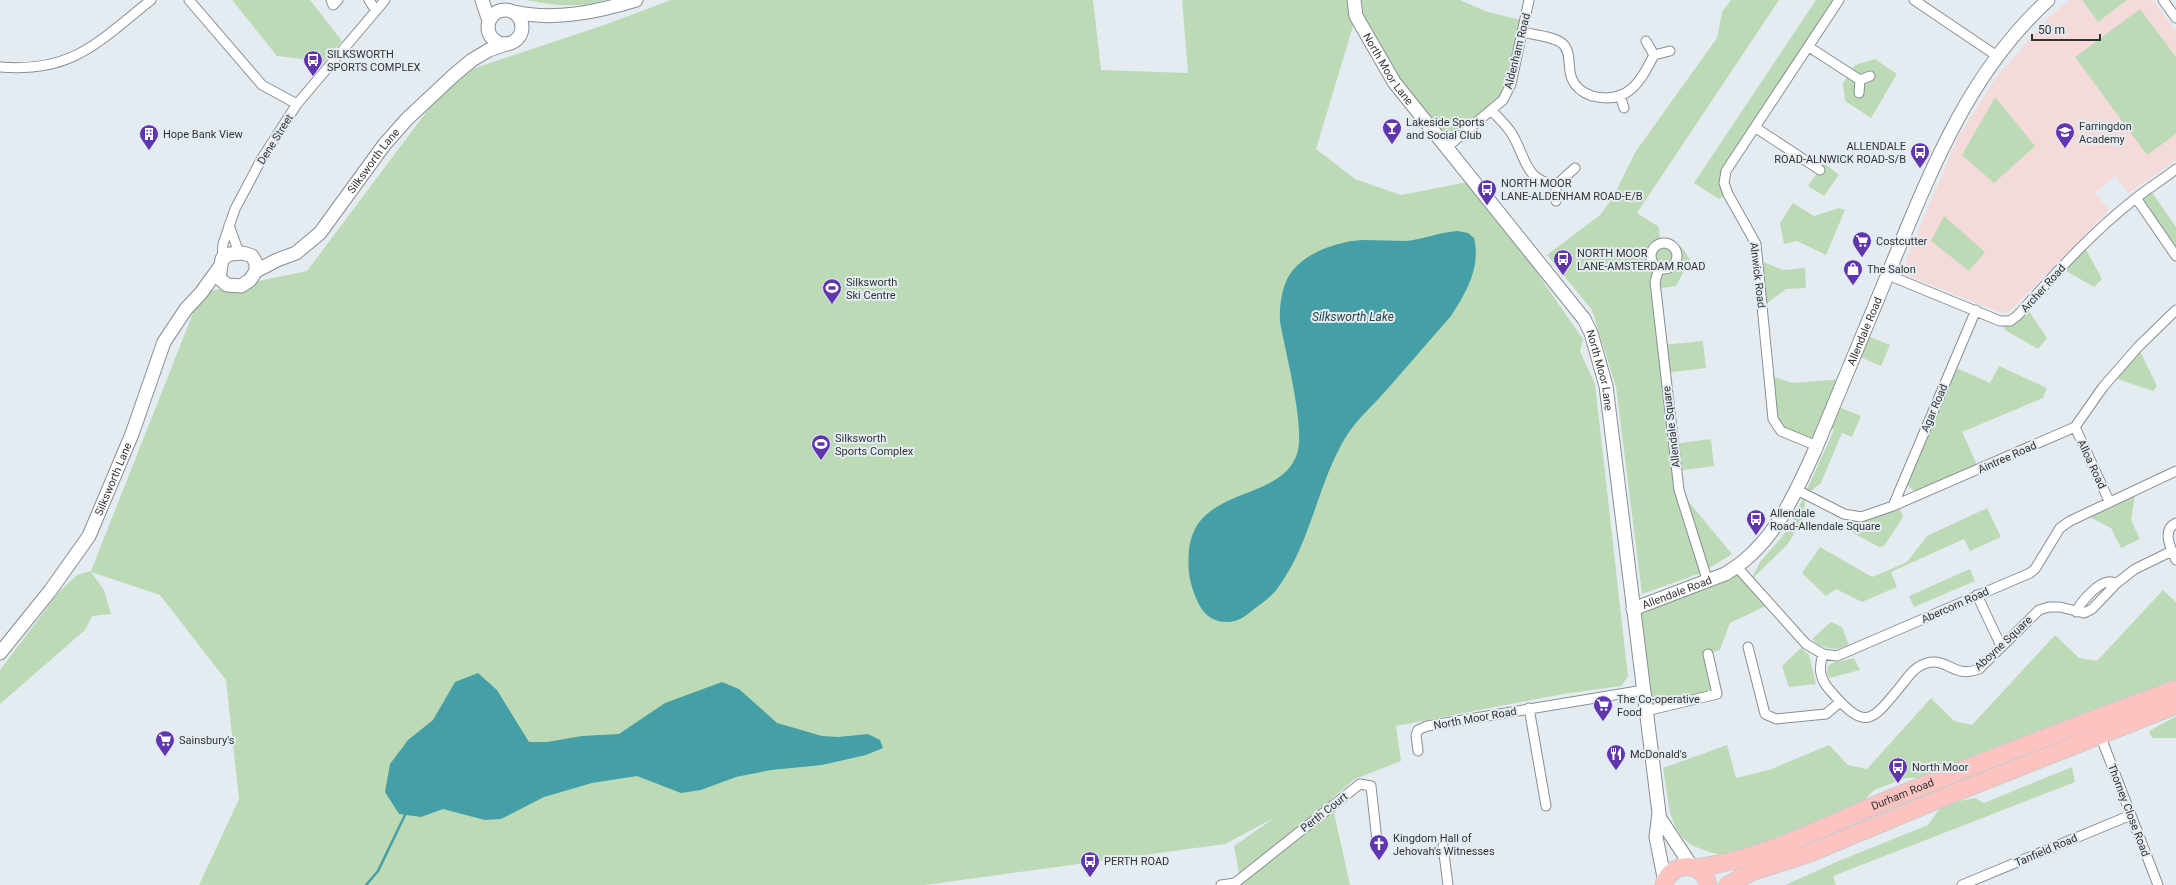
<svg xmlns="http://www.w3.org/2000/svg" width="2176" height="885" viewBox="0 0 2176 885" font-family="Roboto,sans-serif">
	<rect width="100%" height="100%" fill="#e4ecf2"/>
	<!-- education -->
	<path fill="#f4dad9" d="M2069,0H2082L2098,22L2127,0H2153L2176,32V160L2129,193L2115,176L2095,193L2109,210L2012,309L2005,313L1999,312L1906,275L1905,262L1958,137L1995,79L2049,17Z"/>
	<!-- green -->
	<path fill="#bddab7" d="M232,0H310L342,41L320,67L312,60L277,56Z
		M527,0H606C579,8 554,6 527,0Z
		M671,0H1093L1101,70L1188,73L1182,0H1460L1485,11L1524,21L1503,100L1446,148L1356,16L1316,149L1355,179L1401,195L1473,181L1583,339L1580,351L1595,384L1628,677L1621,686L1563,694L1396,726L1401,761L1355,779L1331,799L1350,885H1241L1234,846L1274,818L1225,844L925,885H199L239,799L226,680L160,595L91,572L104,590L111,614L92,616L85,630L0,704V670L59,592L77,575L91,571L201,293L307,271L454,75L607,24Z
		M1731,0H1779L1637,213L1659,227L1660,240C1678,240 1682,246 1690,260L1676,286L1656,289L1662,345L1703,341L1706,368L1665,373L1673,444L1711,439L1714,466L1677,471L1679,490L1732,554L1701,573L1642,594L1616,387L1592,310L1547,255L1600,215L1612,199L1636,151L1717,38L1722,12Z
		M1816,0H1839L1726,171L1728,194L1719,199L1694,183Z
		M2082,0H2127L2098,22Z
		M2140,9L2176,57V134L2147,155L2075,57Z
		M1875,59L1897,74L1871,118L1845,101L1843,83L1855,65Z
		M1995,97L2035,146L1994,183L1962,155Z
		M1824,163L1839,175L1824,196L1808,186Z
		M2149,188L2176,227V256L2136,198Z
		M1793,203L1814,216L1839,208L1845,210L1826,255L1797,241L1784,244L1780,223Z
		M1944,216L1985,252L1969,271L1931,241Z
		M2084,246L2102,279L2094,287L2061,268Z
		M1758,260L1783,270L1805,268L1806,288L1786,289L1762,307Z
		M2026,307L2047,338L2038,349L2005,330L2000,321H2010Z
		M1863,334L1890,345L1881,366L1855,355Z
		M2138,347L2157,386L2153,391L2112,377Z
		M1952,366L1990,383L1999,366L2047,388L2043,398L1962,432L1979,469L1919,495L1903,482Z
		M1769,375L1792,383L1845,379L1834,405L1861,416L1852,437L1842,433L1821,483L1806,495L1803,518L1788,544L1750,581L1770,604L1730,623L1720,650L1708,654L1717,694L1646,711L1633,609L1737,567L1750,581L1760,562L1781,538L1794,518L1834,430L1826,425L1817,446L1777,427Z
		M2136,489L2131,520L2140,539L2121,548L2111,528L2084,514Z
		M1898,504L1903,517L1884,546L1879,547L1853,533V517Z
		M1987,508L2001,537L1970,551L1964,539L1891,572L1897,587L1862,602L1836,589L1826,596L1802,573L1820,547L1872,577L1907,562L1927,536Z
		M1970,569L1975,581L1914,607L1909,596Z
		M2163,590L2176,602V684L1931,778H1906L1874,790L1858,807L1749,851L1729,855L1712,853L1691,845L1682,837L1676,828L1670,813L1663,768L1727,745L1736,778L1769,770L1829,745L1848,765L1867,769L1931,698L1954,721L1972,725L2055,635L2079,658L2097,661Z
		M1831,622L1842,627L1849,645C1838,651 1821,650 1812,639Z
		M1801,648L1809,655L1816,684L1789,687L1782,666Z
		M1854,658L1860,670L1830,678L1827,675L1828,666L1832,663Z
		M2176,716V738H2152L2149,731Z
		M2072,767L2075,782L1833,876L1836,885H1785L1841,860L1928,825L1940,808L1955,802L1975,798L1984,803Z"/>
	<!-- water -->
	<path fill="#449fa6" d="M1458,231L1468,233L1474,238C1481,267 1467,291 1451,316C1428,342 1406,368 1383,394C1371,407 1357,420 1347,435C1317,483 1312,542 1277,589C1271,597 1262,603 1254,609C1246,616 1238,622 1227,622C1205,622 1198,605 1192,587C1188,575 1188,561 1189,549C1197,485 1280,503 1297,454C1306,428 1285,352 1280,321C1279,307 1282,286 1290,274C1305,252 1339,241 1363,240C1378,240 1392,241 1407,241C1424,239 1440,232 1458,231Z
		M478,673L497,690L529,742H547L582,736L619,734L665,703L722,682L739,689L777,723L822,736L838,737L868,734L880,740L883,748L866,755L822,765L771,770L736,777L701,790L681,793L637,776L592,783L544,797L501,819L485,820L443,809L421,817L399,814L385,792L390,764L408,740L433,720L455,682Z"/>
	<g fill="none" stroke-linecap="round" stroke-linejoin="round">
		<!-- stream -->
		<path stroke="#449fa6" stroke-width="2.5" d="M366,885L378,871L405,815"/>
		<!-- street casing -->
		<g stroke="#888f94" stroke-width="11">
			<path id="street" d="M189,0L262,85L297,104
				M331,0L333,5L338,0
				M369,0L376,11
				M1914,0L1997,56
				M2163,0L2176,18
				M1522,32C1534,35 1554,36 1563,44C1572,53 1567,68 1572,79C1576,88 1583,93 1592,96C1628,105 1640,82 1654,55
				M1646,41L1654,55L1670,51
				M1809,47L1860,80
				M0,67C73,73 98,42 151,0
				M1859,93L1860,80L1870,76
				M1620,95L1624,108
				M1492,111C1499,118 1507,126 1512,134C1526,157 1524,180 1556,185L1575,168
				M1756,128L1820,170
				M1446,148L1503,100L1511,84L1529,0
				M2136,198L2176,256
				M1556,201V185
				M229,225L239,253
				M1651 256a13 13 0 1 1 26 0a13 13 0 1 1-26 0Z
				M222,259L223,244L235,209L261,160L297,104L385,0
				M1659,268L1655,282L1679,490L1708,582
				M1888,275L2000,321H2010L2017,316C2054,275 2092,232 2136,198C2149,188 2163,179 2176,169
				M2075,427L2109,501
				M1817,446L1781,431L1773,419L1756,244L1728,194L1724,183L1726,171L1839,0
				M1797,490L1844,514L1861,517L1893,506L2075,427L2103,387L2138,347L2176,310
				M1893,506L1976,310
				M2176,523C2161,530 2171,549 2176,560
				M1737,567L1806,644L1823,654L1837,656L2030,573L2035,569L2060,528L2070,521L2176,471
				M1977,595L2001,646
				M2076,612C2080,603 2097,583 2108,582C2111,581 2114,583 2117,583
				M1748,647L1765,714L1776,719L1826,714L1840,702
				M1823,654C1819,667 1819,677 1828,688C1867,734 1871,722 1904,682C1910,674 1916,666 1927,663C1947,657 1954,679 1979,669L2039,610L2049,607H2060L2084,613L2092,609L2117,583L2135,569L2172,551
				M1529,708L1546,806
				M1646,711L1717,694L1708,654
				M2100,735L2158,885
				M1418,751L1416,735L1418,730L1427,726L1644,690
				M1443,846L1448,885
				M1221,885L1235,883L1360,784L1371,786L1377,841
				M1962,885L2131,815"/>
		</g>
		<!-- secondary casing -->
		<g stroke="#888f94" stroke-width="15">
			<g id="secondary">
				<path d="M482,0L489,21"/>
				<path id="s1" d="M1354,0L1356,16L1394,82L1584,319L1591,333L1606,386L1659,813L1656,837L1665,882"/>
				<circle cx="505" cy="27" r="17"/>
				<path d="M514,12C554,21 597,12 636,0"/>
				<path d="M243,253L252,256L256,263V271L250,280L241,286L227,285L219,278L222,259L230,254Z"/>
				<path id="s2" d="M256,271L277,260L296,253L320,233L384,145L407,119L454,75L472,60L489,50L506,44"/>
				<path id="s3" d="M1633,609L1725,574C1772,547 1794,497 1815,450C1839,391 1864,333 1888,274C1929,175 1967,74 2048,0"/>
				<path id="s4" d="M0,653L50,591L89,536L132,434L164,342L186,309L201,293L219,268"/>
				<path d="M1659,817L1692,867"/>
			</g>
		</g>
		<!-- highway casing -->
		<g stroke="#c9cacb" stroke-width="19">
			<g id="highway">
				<path id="s5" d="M1695,868C1761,860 1824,826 1885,801C1981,762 2078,724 2176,689"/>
				<path d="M1664,885C1670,861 1703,860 1708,885"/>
				<path d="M1728,885L1751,872L1810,853L1944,797L2176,705"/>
			</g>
		</g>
		<!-- street -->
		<use href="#street" stroke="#fff" stroke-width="9"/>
		<!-- secondary -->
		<use href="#secondary" stroke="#fff" stroke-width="13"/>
		<!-- highway -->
		<use href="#highway" stroke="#fcc3c0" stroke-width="17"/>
	</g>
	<!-- icons -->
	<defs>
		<g id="bus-pin" transform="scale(1)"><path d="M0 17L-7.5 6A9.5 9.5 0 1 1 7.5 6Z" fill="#5f36ae" stroke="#e4ecf2"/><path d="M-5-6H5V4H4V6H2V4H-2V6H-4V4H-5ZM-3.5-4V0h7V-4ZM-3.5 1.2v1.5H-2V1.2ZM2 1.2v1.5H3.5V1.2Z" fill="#fff"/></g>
		<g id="bar-pin" transform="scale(1)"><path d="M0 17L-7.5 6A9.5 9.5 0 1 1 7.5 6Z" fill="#5f36ae" stroke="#e4ecf2"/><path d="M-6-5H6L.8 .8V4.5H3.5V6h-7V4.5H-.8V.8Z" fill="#fff"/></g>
		<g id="school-pin" transform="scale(1)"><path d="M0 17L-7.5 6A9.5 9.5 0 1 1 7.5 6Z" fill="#5f36ae" stroke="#e4ecf2"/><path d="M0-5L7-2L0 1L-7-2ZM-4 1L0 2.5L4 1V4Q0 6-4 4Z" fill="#fff"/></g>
		<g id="building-pin" transform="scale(1)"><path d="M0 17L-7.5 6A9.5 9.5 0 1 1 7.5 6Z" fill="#5f36ae" stroke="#e4ecf2"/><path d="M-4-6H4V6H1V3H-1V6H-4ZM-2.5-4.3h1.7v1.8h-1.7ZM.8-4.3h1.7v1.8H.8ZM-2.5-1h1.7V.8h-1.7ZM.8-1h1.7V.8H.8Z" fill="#fff"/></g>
		<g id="supermarket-pin" transform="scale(1)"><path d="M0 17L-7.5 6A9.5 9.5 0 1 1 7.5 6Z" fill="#5f36ae" stroke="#e4ecf2"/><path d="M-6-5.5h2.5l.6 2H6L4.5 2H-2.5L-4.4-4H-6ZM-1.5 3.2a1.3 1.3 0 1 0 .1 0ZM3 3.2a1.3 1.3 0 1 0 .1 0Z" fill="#fff"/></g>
		<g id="shop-pin" transform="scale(1)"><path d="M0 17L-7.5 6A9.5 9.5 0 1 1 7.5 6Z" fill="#5f36ae" stroke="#e4ecf2"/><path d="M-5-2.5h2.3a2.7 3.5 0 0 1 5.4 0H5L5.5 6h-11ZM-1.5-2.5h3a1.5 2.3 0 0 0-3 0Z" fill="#fff"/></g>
		<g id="stadium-pin" transform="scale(1)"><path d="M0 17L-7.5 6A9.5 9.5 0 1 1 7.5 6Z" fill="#5f36ae" stroke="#e4ecf2"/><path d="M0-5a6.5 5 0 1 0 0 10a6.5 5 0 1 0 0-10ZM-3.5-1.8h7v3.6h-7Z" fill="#fff"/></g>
		<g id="restaurant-pin" transform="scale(1)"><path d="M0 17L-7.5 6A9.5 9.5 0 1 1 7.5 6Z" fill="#5f36ae" stroke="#e4ecf2"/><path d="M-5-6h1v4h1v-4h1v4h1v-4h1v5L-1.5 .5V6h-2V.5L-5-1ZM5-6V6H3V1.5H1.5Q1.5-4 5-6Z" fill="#fff"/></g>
		<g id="church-pin" transform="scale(1)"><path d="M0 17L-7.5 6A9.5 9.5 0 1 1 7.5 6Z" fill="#5f36ae" stroke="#e4ecf2"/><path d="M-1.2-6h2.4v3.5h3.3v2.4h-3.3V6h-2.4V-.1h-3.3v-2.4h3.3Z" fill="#fff"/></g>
	</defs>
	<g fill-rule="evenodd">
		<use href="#bus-pin" x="313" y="60"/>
		<use href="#bar-pin" x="1392" y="128"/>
		<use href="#school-pin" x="2065" y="132"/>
		<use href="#building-pin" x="149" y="134"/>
		<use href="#bus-pin" x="1920" y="152"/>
		<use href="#bus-pin" x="1487" y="189"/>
		<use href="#supermarket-pin" x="1862" y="241"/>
		<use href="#bus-pin" x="1563" y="259"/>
		<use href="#shop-pin" x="1853" y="269"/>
		<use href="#stadium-pin" x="832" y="288"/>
		<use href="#stadium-pin" x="821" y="444"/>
		<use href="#bus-pin" x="1756" y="519"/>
		<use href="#supermarket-pin" x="1603" y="705"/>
		<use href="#supermarket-pin" x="165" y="740"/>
		<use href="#restaurant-pin" x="1616" y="754"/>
		<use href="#bus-pin" x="1898" y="767"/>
		<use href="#church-pin" x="1379" y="844"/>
		<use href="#bus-pin" x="1090" y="861"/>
	</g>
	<g text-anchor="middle" stroke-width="4" stroke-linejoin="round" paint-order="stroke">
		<!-- street labels -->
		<g font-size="11" fill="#313437" stroke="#e4ecf2">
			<text transform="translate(1517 51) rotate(-76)" y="4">Aldenham Road</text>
			<text dy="4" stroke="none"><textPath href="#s1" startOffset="78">North Moor Lane</textPath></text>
			<text transform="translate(275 139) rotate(-58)" y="4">Dene Street</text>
			<text dy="4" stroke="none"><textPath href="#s2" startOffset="165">Silksworth Lane</textPath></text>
			<text transform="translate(1758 275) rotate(83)" y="4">Alnwick Road</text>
			<text transform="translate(2043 288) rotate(-48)" y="4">Archer Road</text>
			<text dy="4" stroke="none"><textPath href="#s3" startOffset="383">Allendale Road</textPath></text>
			<text dy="4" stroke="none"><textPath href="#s1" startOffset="450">North Moor Lane</textPath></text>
			<text transform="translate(1934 408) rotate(-67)" y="4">Agar Road</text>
			<text transform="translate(1671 427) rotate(-97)" y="4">Allendale Square</text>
			<text transform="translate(2007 457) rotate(-24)" y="4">Aintree Road</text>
			<text transform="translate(2092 464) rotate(65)" y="4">Alloa Road</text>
			<text dy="4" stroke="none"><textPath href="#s4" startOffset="209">Silksworth Lane</textPath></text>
			<text dy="4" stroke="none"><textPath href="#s3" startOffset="47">Allendale Road</textPath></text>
			<text transform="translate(1955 605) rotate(-24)" y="4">Abercorn Road</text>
			<text transform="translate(2003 643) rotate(-43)" y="4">Aboyne Square</text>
			<text transform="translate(1475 718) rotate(-10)" y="4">North Moor Road</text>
			<text dy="4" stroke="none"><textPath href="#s5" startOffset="221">Durham Road</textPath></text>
			<text transform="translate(2129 810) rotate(69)" y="4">Thorney Close Road</text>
			<text transform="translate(1324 812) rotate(-38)" y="4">Perth Court</text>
			<text transform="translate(2046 850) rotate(-23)" y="4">Tanfield Road</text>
		</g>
		<!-- poi labels -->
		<g font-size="11" fill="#313437" stroke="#e4ecf2" text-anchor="start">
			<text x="327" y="58">SILKSWORTH<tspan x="327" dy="13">SPORTS COMPLEX</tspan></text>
			<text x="1406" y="126">Lakeside Sports<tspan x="1406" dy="13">and Social Club</tspan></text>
			<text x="2079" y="130">Farringdon<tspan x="2079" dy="13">Academy</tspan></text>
			<text x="163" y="138">Hope Bank View</text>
			<text x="1906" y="150" text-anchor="end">ALLENDALE<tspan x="1906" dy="13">ROAD-ALNWICK ROAD-S/B</tspan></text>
			<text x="1501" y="187">NORTH MOOR<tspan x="1501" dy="13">LANE-ALDENHAM ROAD-E/B</tspan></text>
			<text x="1876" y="245">Costcutter</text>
			<text x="1577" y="257">NORTH MOOR<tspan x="1577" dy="13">LANE-AMSTERDAM ROAD</tspan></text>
			<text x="1867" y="273">The Salon</text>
			<text x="846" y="286">Silksworth<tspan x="846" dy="13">Ski Centre</tspan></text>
			<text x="835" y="442">Silksworth<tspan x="835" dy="13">Sports Complex</tspan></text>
			<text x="1770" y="517">Allendale<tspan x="1770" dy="13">Road-Allendale Square</tspan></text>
			<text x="1617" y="703">The Co-operative<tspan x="1617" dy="13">Food</tspan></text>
			<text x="179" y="744">Sainsbury's</text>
			<text x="1630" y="758">McDonald's</text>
			<text x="1912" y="771">North Moor</text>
			<text x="1393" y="842">Kingdom Hall of<tspan x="1393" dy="13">Jehovah's Witnesses</tspan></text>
			<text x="1104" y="865">PERTH ROAD</text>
		</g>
		<!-- water labels -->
		<g font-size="12" font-style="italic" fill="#1c4649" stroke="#e4ecf2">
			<text x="1353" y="321">Silksworth Lake</text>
		</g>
	</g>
	<!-- scale -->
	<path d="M2032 34v6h68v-6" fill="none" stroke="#313437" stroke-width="2"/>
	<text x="2038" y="34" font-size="12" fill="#313437" stroke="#e4ecf2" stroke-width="3" paint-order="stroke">50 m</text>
</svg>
